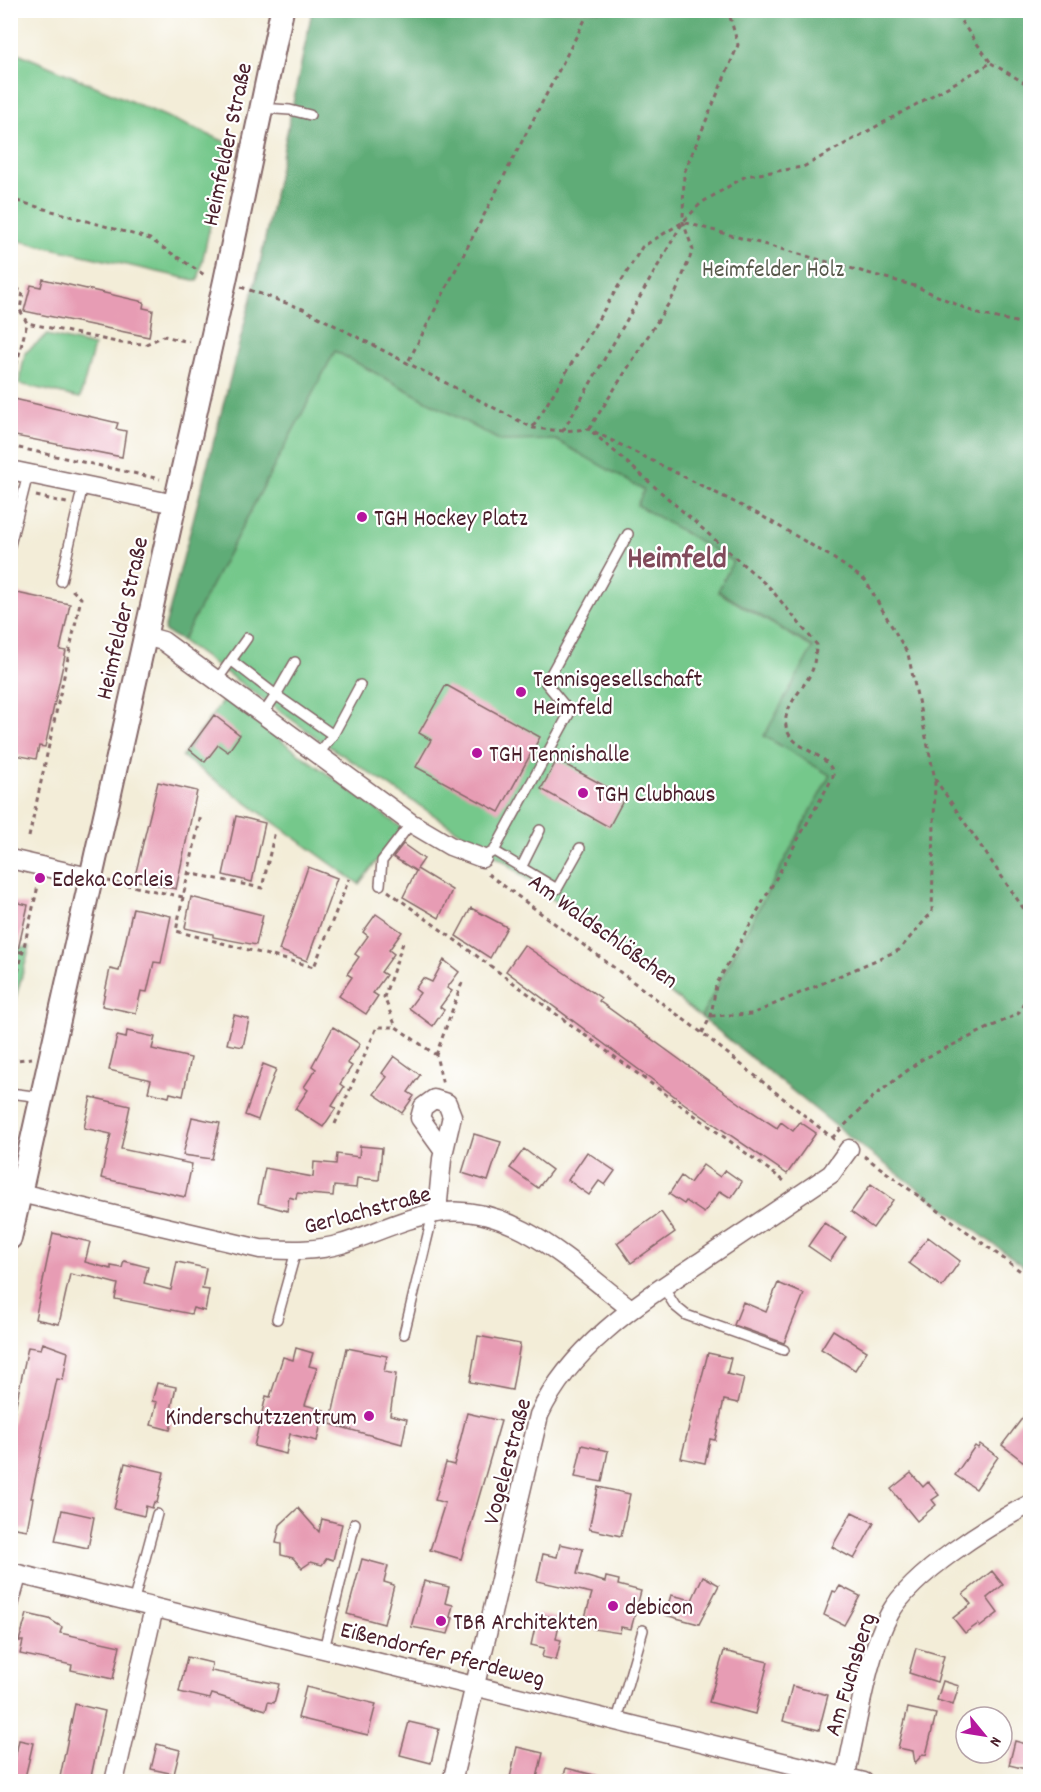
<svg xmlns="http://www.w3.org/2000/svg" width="1041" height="1792" viewBox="0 0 1041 1792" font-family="Dekko,sans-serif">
	<rect width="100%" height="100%" fill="#fff"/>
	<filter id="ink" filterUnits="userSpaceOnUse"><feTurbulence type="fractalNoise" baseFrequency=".0167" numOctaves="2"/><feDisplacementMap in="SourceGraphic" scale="12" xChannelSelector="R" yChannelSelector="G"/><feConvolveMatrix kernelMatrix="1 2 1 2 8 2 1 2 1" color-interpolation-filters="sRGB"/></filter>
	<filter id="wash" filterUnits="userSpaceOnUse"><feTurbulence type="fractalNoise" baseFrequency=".008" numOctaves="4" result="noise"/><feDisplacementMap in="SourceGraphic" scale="24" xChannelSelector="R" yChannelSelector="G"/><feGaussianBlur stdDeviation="1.35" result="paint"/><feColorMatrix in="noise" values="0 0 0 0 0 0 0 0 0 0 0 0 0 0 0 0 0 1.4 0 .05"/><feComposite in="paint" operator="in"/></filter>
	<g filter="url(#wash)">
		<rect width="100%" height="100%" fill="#f3edd8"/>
		<!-- green -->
		<path fill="#74c88b" stroke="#5f745b" stroke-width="1.5" d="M1030,11L861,762L854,636L718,592L813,648L765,736L830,775L701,1017L504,861L327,745L182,641L335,351L501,441Z
			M11,50L228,143L198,281L11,239Z
			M47,335L94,346L80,398L19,384L25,353Z
			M224,699L402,828L359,884L182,756Z
			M30,947L15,1000H11V948Z"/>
		<!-- forest -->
		<path fill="#5fac77" stroke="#546651" stroke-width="1.5" d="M312,11H1030V1271L863,1148L701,1017L830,775L764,736L813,647L718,591L733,561L637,505L644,490L556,440L501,441L335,351L182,641L164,631L259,268Z"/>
		<g id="blocks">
			<!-- building -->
			<path fill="#e79cb4" d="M43,279L144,302L143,308L153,310L149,337L24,311L31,285L41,287Z
				M10,398L118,423L116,429L126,431L122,457L10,435Z
				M12,592L70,604L60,650L66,651L45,747L39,746L36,759L10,754Z
				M446,685L540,737L499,812L416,767L431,740L419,733Z
				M214,715L240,735L228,752L218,745L205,762L189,749Z
				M557,760L625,797L609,827L541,789Z
				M158,782L197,791L176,889L134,880Z
				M236,816L265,823L252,882L223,875Z
				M403,844L424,859L417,869L452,890L439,918L403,897L416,871L393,857Z
				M308,867L337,878L307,961L279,950Z
				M191,897L263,915L256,945L213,937V934L185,928Z
				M10,901L28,905L16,959H10Z
				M133,908L171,916L161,963L154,962L147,992L141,991L136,1013L102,1006L110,969L119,971Z
				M471,908L507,927L490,958L456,936Z
				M376,914L402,932L389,950L394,954L381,972L386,975L373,993L378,996L366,1014L339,996L352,977L347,974L359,957L355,954L368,936L363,932Z
				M524,945L601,998L599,1001L745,1107L777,1128L781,1122L793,1131L800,1122L816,1133L787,1174L685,1104L506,971Z
				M444,960L459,972L447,988L452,991L440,1007L444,1010L433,1026L409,1008L420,993L415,989L423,978L432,982Z
				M234,1015L249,1019L243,1047L227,1044Z
				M333,1027L360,1044L347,1063L352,1066L340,1084L344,1087L332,1106L336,1108L323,1127L295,1109L308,1090L304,1087L316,1069L312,1066Z
				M127,1031L155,1037L152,1049L191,1058L183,1096L170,1093L169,1097L148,1092L151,1080L109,1070L117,1036L126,1038Z
				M394,1056L420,1075L408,1092L414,1096L402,1113L374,1094L387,1077L382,1073Z
				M263,1064L276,1069L258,1120L245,1115Z
				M91,1097L130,1106L121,1149L192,1164L185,1197L101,1178L111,1134L84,1128Z
				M192,1117L220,1123L212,1159L183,1155Z
				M474,1134L501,1142L488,1181L462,1173Z
				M360,1146L382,1148L379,1180L357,1178L356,1188L334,1186L333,1196L297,1193L296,1199L289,1197L287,1211L258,1203L265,1168L313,1177L314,1162L336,1164L337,1154L359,1157Z
				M524,1149L552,1170L538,1188L510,1168Z
				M587,1152L615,1171L605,1185L599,1181L589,1195L568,1180Z
				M703,1165L720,1177L725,1170L742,1182L731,1198L720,1191L704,1213L686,1201L684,1204L669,1194L681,1176L690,1183Z
				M871,1184L893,1200L873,1228L851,1212Z
				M661,1212L675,1232L631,1263L617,1243Z
				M824,1223L846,1237L830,1261L808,1246Z
				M53,1233L90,1242L85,1262L111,1269V1266L122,1268L124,1261L148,1267L144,1283L171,1290L177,1262L206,1268L202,1289L209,1290L205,1311L193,1308L191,1314L115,1299L118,1284L83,1275L82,1277L70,1274L59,1324L35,1319Z
				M928,1237L960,1261L942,1287L909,1263Z
				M778,1283L804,1294L784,1343L734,1325L743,1302L766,1312Z
				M833,1330L867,1351L855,1370L821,1349Z
				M478,1336L520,1344L512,1390L470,1382Z
				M43,1343L68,1352L63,1380L57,1379L31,1498H33L27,1530L10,1527L11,1428L28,1347L41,1349Z
				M296,1348L313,1353L309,1366L317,1368L305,1405L324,1410L317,1441L290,1434L286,1454L254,1446L266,1396L270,1397L283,1357L293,1360Z
				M347,1348L387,1356L384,1372L396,1374L390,1415L407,1419L402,1444L330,1424Z
				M708,1353L731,1358L727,1374L744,1378L738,1403L724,1400L715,1440L710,1439L705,1463L681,1458Z
				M157,1383L176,1387L170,1414L174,1415L170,1430L151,1425L157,1402L152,1401Z
				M1030,1408V1454L1024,1462L1002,1445Z
				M467,1413L501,1421L461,1559L430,1550L445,1503L435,1500L446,1463L454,1465Z
				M980,1444L998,1457L976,1489L955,1475L975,1446L978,1448Z
				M582,1445L608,1451L602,1482L575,1477Z
				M125,1463L164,1472L157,1503L154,1502L152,1508L146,1506L144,1516L114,1509Z
				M911,1473L923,1487L928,1482L939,1495L932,1500L936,1505L917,1521L891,1489Z
				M598,1487L630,1494L621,1536L589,1529Z
				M298,1508L319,1532L322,1519L342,1524L333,1560L327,1558L322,1565L311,1562L302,1568L293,1558L281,1555V1544L276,1543L280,1525Z
				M62,1510L94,1517L88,1548L55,1541Z
				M852,1512L874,1523L854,1559L832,1547Z
				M560,1544L583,1549L577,1574L605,1582L606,1577L619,1580L618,1585L641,1591L631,1629L621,1627L620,1633L593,1629L596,1620L585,1617L592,1593L537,1581L543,1554L557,1557Z
				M362,1559L388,1566L384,1582L394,1585L384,1624L347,1614Z
				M992,1571L1003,1585L987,1598L998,1613L980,1627L978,1624L965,1633L953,1618L971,1604L963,1594Z
				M703,1576L719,1585L699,1624L665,1615L671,1595L692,1600Z
				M424,1581L449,1587L445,1603L453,1605L450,1617L453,1618L448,1634L411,1627Z
				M840,1586L860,1596L844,1625L824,1615L833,1591L836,1592Z
				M27,1614L49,1619L62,1627L60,1633L120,1646L113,1679L71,1670L72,1665L20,1654L23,1641H19Z
				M538,1614L560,1619L556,1639L561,1640L556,1660L542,1657L544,1648L531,1645Z
				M916,1648L944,1656L937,1682L909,1673Z
				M724,1651L768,1662L755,1714L709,1702Z
				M187,1657L212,1663L211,1671L279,1684L274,1703L268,1702L266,1710L212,1694L210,1699L179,1692Z
				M943,1681L959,1686L953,1705L937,1700Z
				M792,1686L828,1695L819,1730L783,1721Z
				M306,1687L376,1704L368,1735L298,1718Z
				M75,1704L105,1711L97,1748L90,1782H59Z
				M908,1708L936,1714L926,1755L923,1754L915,1763L913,1751L898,1748Z
				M409,1722L439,1729L431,1763L400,1755Z
				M19,1740L33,1743L24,1782H10Z
				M1015,1741L1030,1745V1770L1009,1765Z
				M157,1744L180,1750L174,1774L151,1769Z
				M517,1747L543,1753L536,1782H509Z
				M566,1768L602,1777L601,1782H562Z"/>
		</g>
	</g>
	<g filter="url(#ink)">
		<use href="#blocks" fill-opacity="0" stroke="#856768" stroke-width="1.5"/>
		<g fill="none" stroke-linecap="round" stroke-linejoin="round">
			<!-- service casing -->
			<g stroke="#856768" stroke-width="12">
				<path id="service" d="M261,108L290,110L310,115
					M10,545L28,474
					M61,581L83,485
					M232,661L276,695L263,714
					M295,662L276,695L333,735L318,755
					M217,680L247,638
					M333,735L360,685
					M494,851L557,889L580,848
					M482,858L494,851L570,712L546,683L628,534
					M521,868L540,830
					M380,885L382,861L411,823
					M10,1093L41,1097
					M663,1287L675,1306L686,1315L784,1350
					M277,1319L296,1251
					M404,1334L433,1214
					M133,1603L157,1514
					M10,1618L22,1575
					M324,1649L355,1523
					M617,1720L643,1630"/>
			</g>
			<!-- minor casing -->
			<g stroke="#856768" stroke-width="21">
				<path id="minor" d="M10,470L175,504
					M145,636L163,641L411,823L450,846L482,858
					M10,859L89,877
					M20,1193L260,1249C288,1250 314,1252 341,1244C371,1235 406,1217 437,1213C513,1201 575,1267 631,1309
					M437,1212L442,1159L452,1116L447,1103L434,1099L423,1107L420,1118L443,1150
					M10,1572L864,1782
					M114,1782L154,1608
					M452,1782L539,1415C572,1344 643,1300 706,1258C748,1230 789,1202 831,1174L849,1149
					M844,1782C857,1731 865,1658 890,1613C913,1573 989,1525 1030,1504"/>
			</g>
			<!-- tertiary casing -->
			<g stroke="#856768" stroke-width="26">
				<path id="tertiary" d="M10,1238L225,281L282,10"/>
			</g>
			<!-- path -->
			<path stroke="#856768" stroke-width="3" stroke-dasharray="4.5 4.5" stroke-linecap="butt" d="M991,63L1030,86
				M10,195L17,201L150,239L206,276
				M241,287L303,309L533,428L563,431L589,429L760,515L830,556L865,580L908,654L935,779L1030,918
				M16,289L23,291L20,310L27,323L121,343L146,344L164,336L189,342
				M409,360L590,10
				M10,391L27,323
				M533,427L642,247L683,222L915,286L978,314L1030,325
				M563,431L683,222L701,203L746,176L803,167L991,63L953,10
				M10,446L160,479
				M36,496L67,503
				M29,837L81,598L70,588
				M188,873L262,888L275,831
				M488,874L702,1033L835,1140
				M108,881L183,897L201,815
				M388,891L787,1183
				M183,897L176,931L314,967L349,879
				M403,943L384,997L396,1027L436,1055L443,1085
				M10,951L23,952
				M10,1007L38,886
				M711,1016L752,1014L899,950L932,912L935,780
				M702,1033L711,1016L716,985L833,777C834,754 795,752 787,730C779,708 807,687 813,668C815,660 815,652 817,645L770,588L589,429L676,292L693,250L683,222L684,173L738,45L728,10
				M436,1055L462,983
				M10,1061L32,1058
				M335,1124L377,1027H396
				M832,1138L873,1097L921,1060L1018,1014L1030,990
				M864,1156L1030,1278"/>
			<!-- service -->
			<use href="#service" stroke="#fff" stroke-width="9"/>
			<!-- minor -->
			<use href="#minor" stroke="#fff" stroke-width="18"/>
			<!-- tertiary -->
			<use href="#tertiary" stroke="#fff" stroke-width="22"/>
		</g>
	</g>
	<!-- markers -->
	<g fill="#b5179e" stroke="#fff" stroke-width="2">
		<circle cx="362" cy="517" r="6"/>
		<circle cx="521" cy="692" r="6"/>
		<circle cx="477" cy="753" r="6"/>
		<circle cx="583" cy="793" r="6"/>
		<circle cx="40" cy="878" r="6"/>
		<circle cx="369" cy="1416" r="6"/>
		<circle cx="613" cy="1606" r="6"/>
		<circle cx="441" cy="1621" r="6"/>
	</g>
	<g text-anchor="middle" stroke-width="4.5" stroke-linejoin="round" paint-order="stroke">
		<!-- street labels -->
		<g font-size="24" fill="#4a1f2b" stroke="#fff">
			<text transform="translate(226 144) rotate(-78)" y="8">Heimfelder Straße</text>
			<text transform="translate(121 618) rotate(-77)" y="8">Heimfelder Straße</text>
			<text transform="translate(604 930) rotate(36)" y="8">Am Waldschlößchen</text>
			<text transform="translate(367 1209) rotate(-15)" y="8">Gerlachstraße</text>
			<text transform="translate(506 1461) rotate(-75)" y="8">Vogelerstraße</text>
			<text transform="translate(443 1653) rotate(14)" y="8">Eißendorfer Pferdeweg</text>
			<text transform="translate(849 1674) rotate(-73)" y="8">Am Fuchsberg</text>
		</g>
		<!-- park labels -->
		<g font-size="24" fill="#595a4d" stroke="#fff">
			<text x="773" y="276">Heimfelder Holz</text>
		</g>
		<!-- poi labels -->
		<g font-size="24" fill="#4a1f2b" stroke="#fff" text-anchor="start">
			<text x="374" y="525">TGH Hockey Platz</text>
			<text x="533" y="686">Tennisgesellschaft<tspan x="533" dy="28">Heimfeld</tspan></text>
			<text x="489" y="761">TGH Tennishalle</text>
			<text x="595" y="801">TGH Clubhaus</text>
			<text x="52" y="886">Edeka Corleis</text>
			<text x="357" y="1424" text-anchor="end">Kinderschutzzentrum</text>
			<text x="625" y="1614">debicon</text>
			<text x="453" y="1629">TBR Architekten</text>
		</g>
		<!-- district labels -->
		<g font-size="30" font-weight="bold" fill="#814b5b" stroke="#fff">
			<text x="677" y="567">Heimfeld</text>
		</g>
	</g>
	<!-- margin -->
	<rect width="1041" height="1792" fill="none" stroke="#fff" stroke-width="36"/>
	<!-- north arrow -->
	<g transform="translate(984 1735) rotate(120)"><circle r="28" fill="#ffffff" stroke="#b7a5aa" stroke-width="1.5"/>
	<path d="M0-4.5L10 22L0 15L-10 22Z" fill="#b5179e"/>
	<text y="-9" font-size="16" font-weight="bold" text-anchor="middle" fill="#4a1f2b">N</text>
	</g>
</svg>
